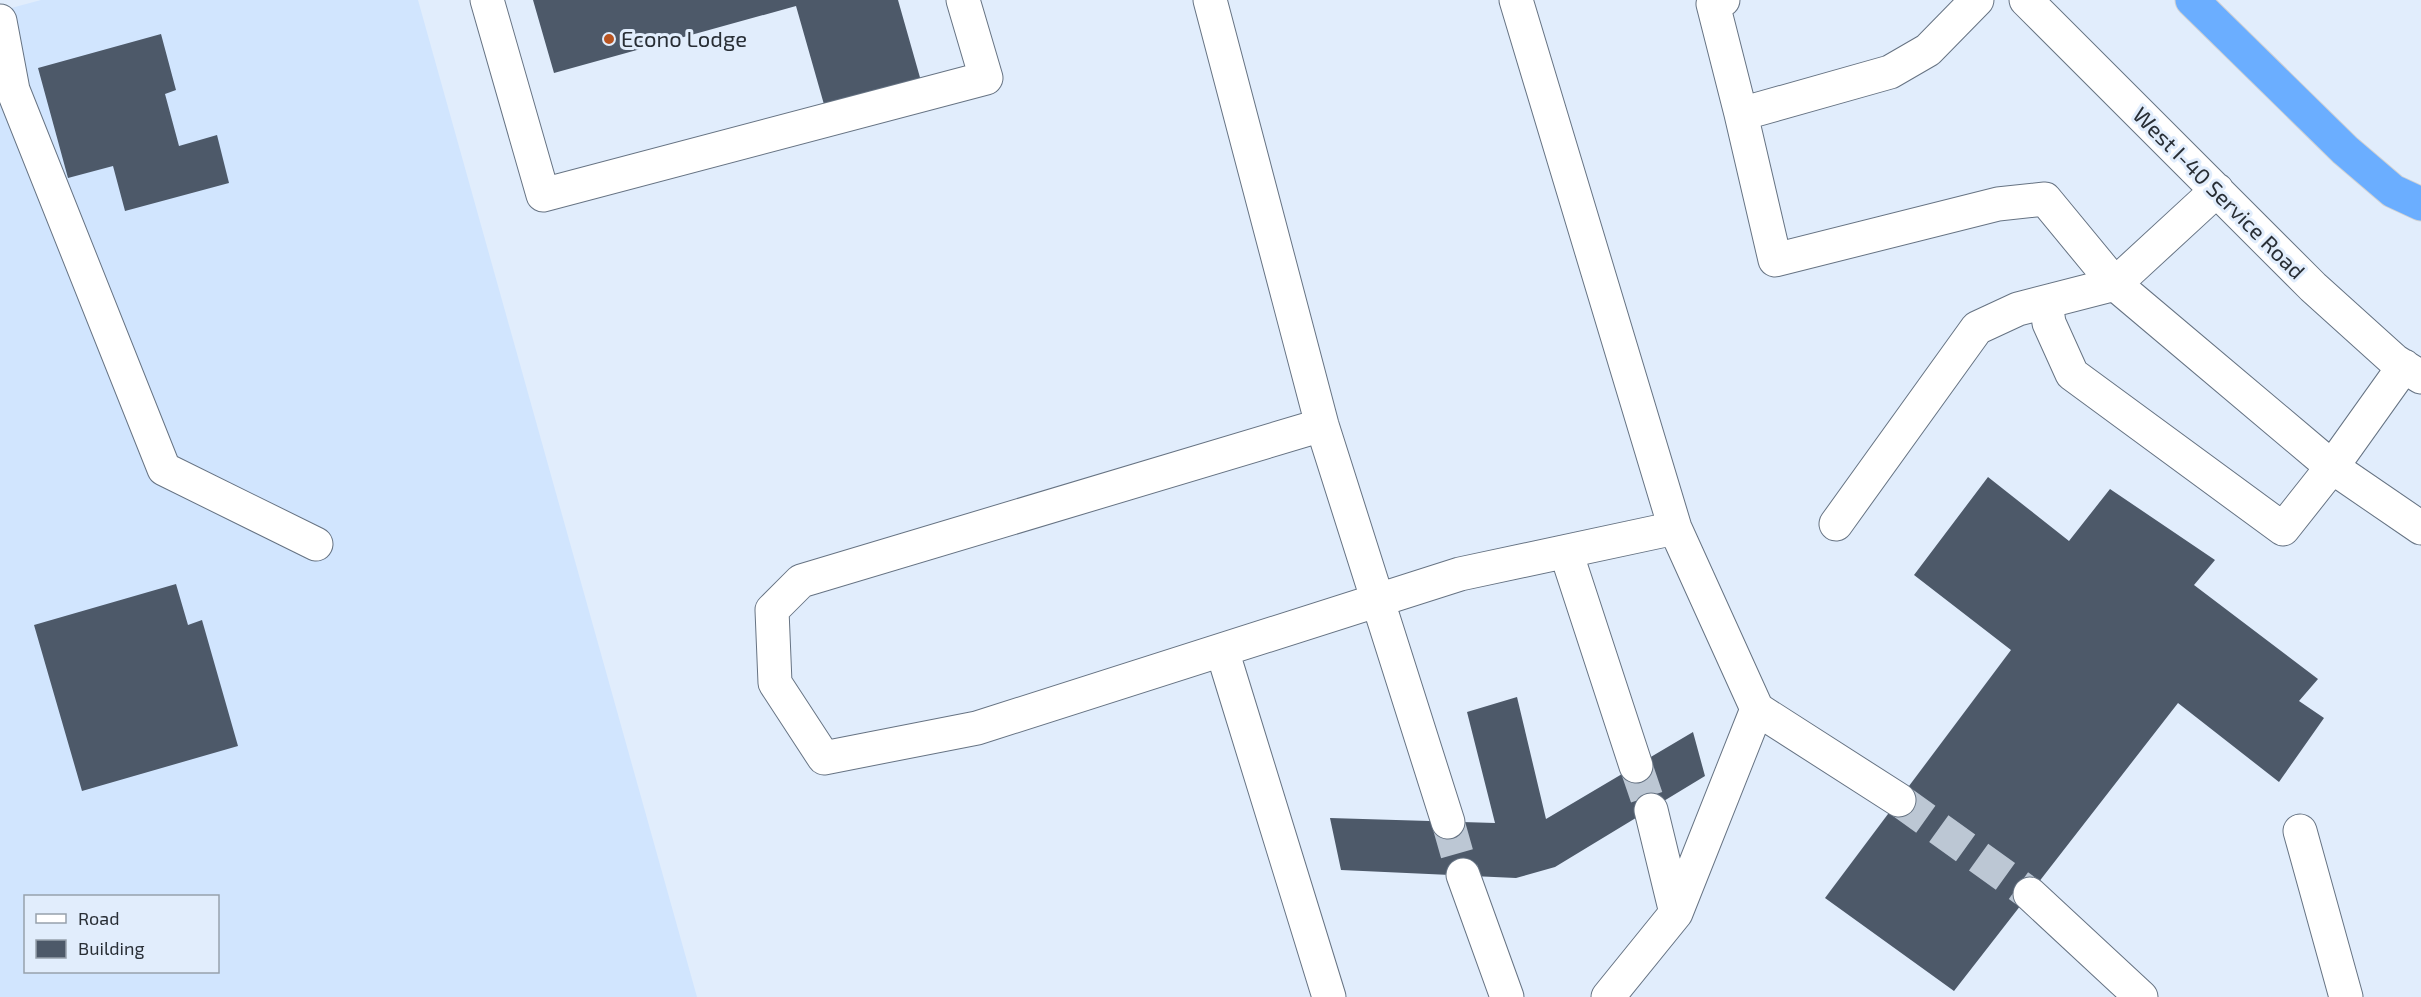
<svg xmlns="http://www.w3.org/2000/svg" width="2421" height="997" viewBox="0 0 2421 997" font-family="'Exo 2',sans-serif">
	<rect width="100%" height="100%" fill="#e1edfc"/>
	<!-- built -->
	<path fill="#d1e5fe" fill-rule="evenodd" d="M41,0H418L697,997H0V11ZM26,896H218V972H26Z"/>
	<!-- building -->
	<path fill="#4d5969" d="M533,0H898L921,81L825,108L796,6L554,73Z
		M161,34L176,90L165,94L179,146L217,135L229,183L125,211L113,166L68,178L38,68Z
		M1988,477L2069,541L2110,489L2215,560L2194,585L2318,679L2299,701L2324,718L2279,782L2178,703L1954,991L1825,898L2011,650L1914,575Z
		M176,584L188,625L202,620L238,746L82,791L34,625Z
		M1517,697L1546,819L1693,732L1705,776L1555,867L1516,878L1341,870L1330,818L1495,823L1467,712Z"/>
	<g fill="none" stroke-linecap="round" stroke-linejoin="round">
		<!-- minor-tunnel -->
		<path stroke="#bcc7d4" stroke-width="33" stroke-dasharray="33 16" stroke-linecap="butt" d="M1636,766L1651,810
			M1899,800L2030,894
			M1448,822L1463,875"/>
		<!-- minor casing -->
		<g stroke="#667383" stroke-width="35">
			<path id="minor" d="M487,0L543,195L986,78L963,0
				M1210,0L1322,425L1448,822
				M1516,0L1675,528L1757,709L1676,913L1608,997
				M1723,0L1713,4L1741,114L1890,72L1928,50L1977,0
				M2026,0L2313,287L2395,361L2421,377
				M0,21L13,90L164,469L316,544
				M1741,114L1775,260L1998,204L2045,199L2115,284L2018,309L1977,328L1836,524
				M2217,190L2115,284L2332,467L2421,528
				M2046,302L2049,323L2072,374L2283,529L2332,467L2404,366
				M1322,425L801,581L772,610L775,683L824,758L977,728L1460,574L1675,528
				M1566,552L1636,766
				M1222,650L1329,997
				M1757,709L1899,800
				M1651,810L1676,913
				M2300,831L2346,997
				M1463,875L1507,997
				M2030,894L2141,997"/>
		</g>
		<!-- highway casing -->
		<g stroke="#d0d1d3" stroke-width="35">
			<path id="highway" d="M2192,0L2345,150L2393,191L2421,204"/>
		</g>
		<!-- minor -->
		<use href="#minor" stroke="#fff" stroke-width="33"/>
		<!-- highway -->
		<use href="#highway" stroke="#6baeff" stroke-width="33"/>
	</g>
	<!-- markers -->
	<circle fill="#b85421" stroke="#e1edfc" stroke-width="2" cx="609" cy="39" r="6"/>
	<g text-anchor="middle" stroke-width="6" stroke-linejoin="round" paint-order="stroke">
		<!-- poi labels -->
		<g font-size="22" fill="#282e35" stroke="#e1edfc" text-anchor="start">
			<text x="621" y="47">Econo Lodge</text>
		</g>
		<!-- street labels -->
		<g font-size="22" fill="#282e35" stroke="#e1edfc">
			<text transform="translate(2219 193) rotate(45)" y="8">West I-40 Service Road</text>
		</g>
	</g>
	<!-- legend -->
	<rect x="24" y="895" width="195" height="78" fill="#e1edfc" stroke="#97a1ac" stroke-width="1.5"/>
	<rect x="36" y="914" width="30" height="9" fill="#ffffff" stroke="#97a1ac" stroke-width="1.5"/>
	<text x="78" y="925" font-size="18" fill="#282e35">Road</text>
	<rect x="36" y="940" width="30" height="18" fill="#4d5969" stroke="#97a1ac" stroke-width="1.5"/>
	<text x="78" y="955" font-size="18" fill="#282e35">Building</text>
</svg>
